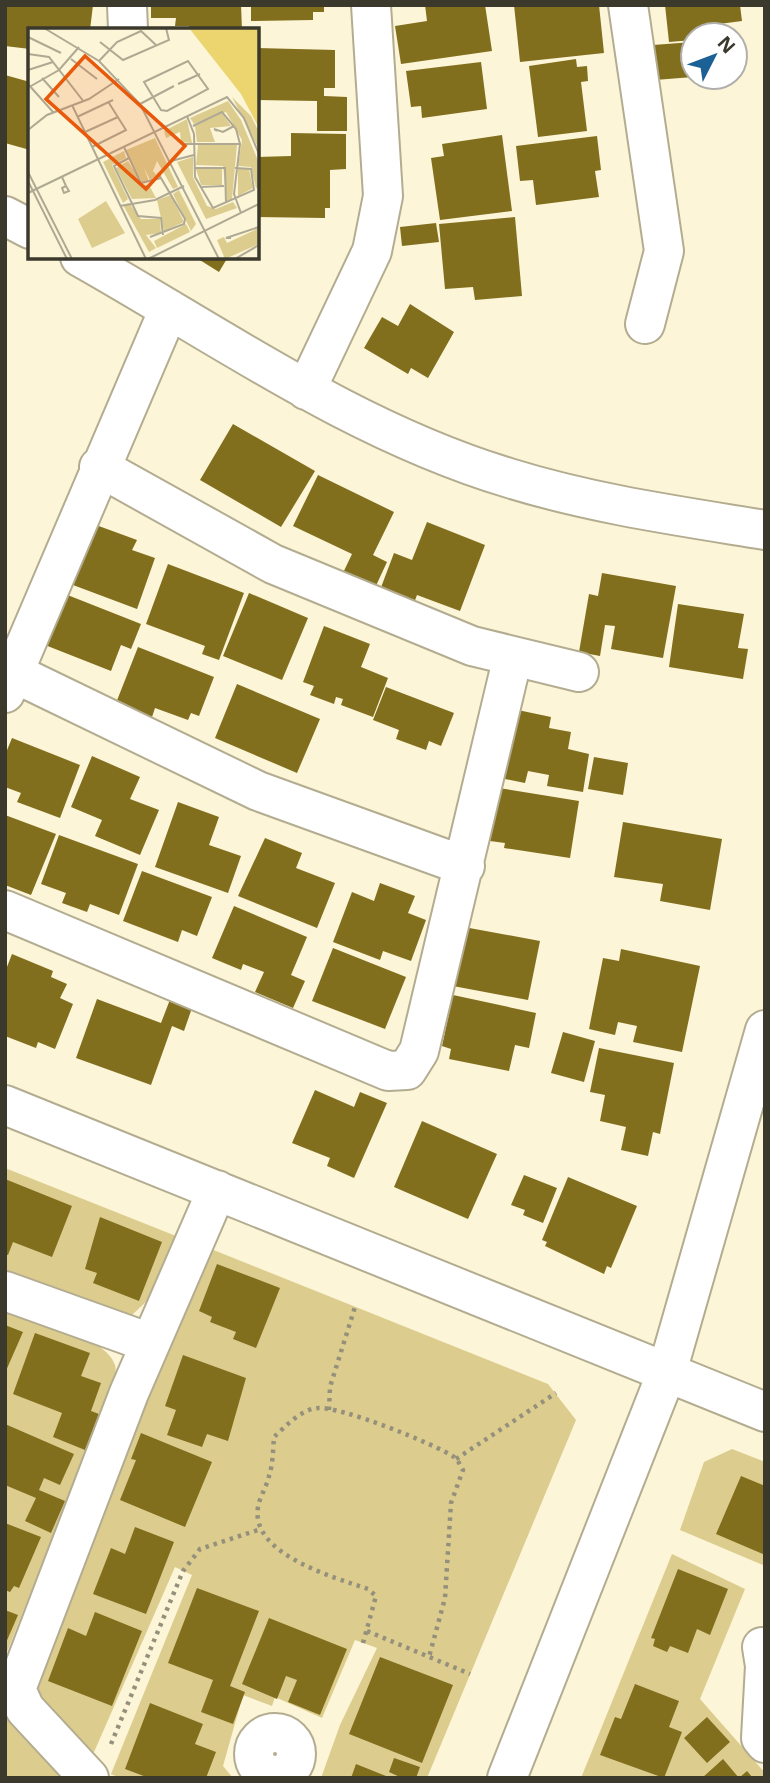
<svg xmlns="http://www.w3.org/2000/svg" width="770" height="1783" viewBox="0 0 770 1783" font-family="'Noto Sans',sans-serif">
	<rect width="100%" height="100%" fill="#fcf5d7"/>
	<!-- green -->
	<path fill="#dccd8f" d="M5,1168L176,1236L149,1299L132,1315L107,1312L5,1271Z
		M206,1247L548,1384L576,1420L427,1778H321L340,1725L377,1648L355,1640L322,1718L275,1697L272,1706L243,1695L223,1766L233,1778H120L111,1774L192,1575L175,1567L91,1759L40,1701L34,1689Z
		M5,1308C32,1318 107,1337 115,1365C117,1371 114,1380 113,1386L5,1657Z
		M732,1449L765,1462V1566L680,1530L704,1462Z
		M672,1554L745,1589L700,1699L765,1773V1778H581Z
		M5,1711L64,1778H5Z"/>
	<!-- building -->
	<path fill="#816f1e" d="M5,5H93L90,30H30V49L5,46Z
		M151,5H241L242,30H189V26H175L176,18H151Z
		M251,5H324V12H313V20L251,21Z
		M425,5H485L492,51L401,64L395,26L427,21Z
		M514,5H599L604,53L520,62Z
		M665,5H740L742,21L719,24L720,35H693V40L669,42Z
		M693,42V77L655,80L653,45Z
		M257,48L335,50V88H324V96L347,97V131H317V101L257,100Z
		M576,59L577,67L587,66L588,81L581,82L587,131L538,137L529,66Z
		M481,62L487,109L422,118L421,106L411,107L406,71Z
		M5,75L30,82V150L5,143Z
		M291,133L346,134V169L330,170V208H325V218L257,217V157L291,156Z
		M502,135L512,211L440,220L431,158L444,156L442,144Z
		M597,136L601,170L595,171L599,197L536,205L533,180L520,181L516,146Z
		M515,217L522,296L475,300L473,287L445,289L439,224Z
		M436,223L439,242L402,246L400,227Z
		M195,257H228L219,272Z
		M410,304L454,332L428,378L411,368L408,374L364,348L382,317L398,326Z
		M233,424L315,471L281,527L200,480Z
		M318,475L394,512L373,555L387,562L374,590L342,575L352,554L293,526Z
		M427,522L485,545L460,611L417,595L414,603L380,590L394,553L412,560Z
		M96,525L137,540L132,550L155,558L137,609L73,585Z
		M168,564L244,593L219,660L202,654L205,646L146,624Z
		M602,573L676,586L663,658L611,649L615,626L605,625L600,656L579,652L589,594L598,596Z
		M249,593L308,618L282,680L223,656Z
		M65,594L141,624L131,649L121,645L111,671L45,645Z
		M678,604L744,614L738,648L748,649L743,679L669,667Z
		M324,626L370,644L361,667L388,678L373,717L341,705L343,699L336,697L334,704L310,695L314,686L303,682Z
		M138,647L214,677L199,716L191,713L188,720L155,708L152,717L116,703Z
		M237,684L320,719L297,773L215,738Z
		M386,687L454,713L441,746L429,741L426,750L396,739L399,730L373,720Z
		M513,709L551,717L549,728L571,732L568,749L589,754L583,792L547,786L549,775L528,771L525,783L500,778Z
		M12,738L80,765L60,818L17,802L21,793L5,787V755Z
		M92,756L140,777L130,799L159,810L140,855L95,836L102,820L71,807Z
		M594,757L628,763L623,795L588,789Z
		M499,788L579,801L570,858L504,848L505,843L490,841Z
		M178,802L219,817L209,845L241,856L228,893L155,867Z
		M5,815L56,834L31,895L5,885Z
		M623,822L722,839L710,910L660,901L663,884L614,877Z
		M59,835L138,864L119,915L90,904L87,912L62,903L66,893L41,884Z
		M265,838L302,853L296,868L335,883L317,928L238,896Z
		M142,871L212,897L197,936L182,930L178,942L123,921Z
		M380,883L415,896L408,913L426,920L411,961L383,951L380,960L333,942L352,892L374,901Z
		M234,906L307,937L291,975L305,981L293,1008L255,992L264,972L243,964L241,970L212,958Z
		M464,927L540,941L528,1000L453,986Z
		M333,948L406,977L385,1029L312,1001Z
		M621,949L700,966L682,1052L633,1042L637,1026L618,1022L615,1035L589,1029L603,958L619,961Z
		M12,954L53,971L51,977L67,984L60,998L73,1004L55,1049L38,1042L36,1048L5,1036V972Z
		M453,995L536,1013L529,1048L515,1045L509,1071L449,1059L451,1049L442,1046Z
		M171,997L193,1005L184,1031L172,1026L151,1085L76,1058L97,999L161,1023Z
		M563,1032L595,1041L584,1082L551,1073Z
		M599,1048L674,1063L660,1134L653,1132L648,1156L621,1150L626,1127L600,1121L605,1095L590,1092Z
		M315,1090L354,1107L360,1092L387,1103L354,1178L327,1166L330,1158L292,1143Z
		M422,1121L497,1154L468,1219L394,1187Z
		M524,1175L557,1188L543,1223L523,1215L525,1210L511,1205Z
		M568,1177L637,1206L611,1268L607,1266L604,1274L545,1246L547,1242L542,1240Z
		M5,1179L72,1206L52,1257L13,1242L8,1255L5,1254Z
		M100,1217L162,1242L139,1301L93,1283L97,1273L85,1269Z
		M217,1264L280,1288L256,1348L233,1339L236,1332L210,1322L212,1317L199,1311Z
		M5,1325L23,1332L5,1373Z
		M35,1333L90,1353L81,1376L101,1383L91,1411L99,1414L85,1450L53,1437L62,1413L13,1394Z
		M183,1355L246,1378L228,1441L207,1434L202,1447L167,1435L176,1410L165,1406Z
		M5,1424L74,1454L60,1485L44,1478L39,1490L65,1501L51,1533L25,1521L36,1498L5,1485Z
		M141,1433L212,1462L185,1527L120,1500L136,1460L131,1459Z
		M741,1476L765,1486V1555L716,1534Z
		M5,1523L41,1537L19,1588L14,1586L10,1592L5,1590Z
		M135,1527L174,1542L146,1614L93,1594L111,1548L125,1554Z
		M678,1569L728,1589L710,1635L697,1629L688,1653L670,1646L667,1652L653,1646L655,1639L651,1638Z
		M197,1588L259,1611L230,1686L245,1692L233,1724L201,1712L213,1680L168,1663Z
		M5,1610L18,1615L5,1645Z
		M95,1612L142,1631L112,1706L48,1681L68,1628L86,1636Z
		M269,1618L347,1649L320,1715L288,1702L297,1680L286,1676L277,1699L242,1684Z
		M380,1657L453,1685L422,1763L349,1734Z
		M635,1684L679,1701L669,1727L682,1732L664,1778L600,1755L615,1717L621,1719Z
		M150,1703L203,1724L195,1744L216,1752L206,1778H149L125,1769Z
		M707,1717L730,1742L707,1763L684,1738Z
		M394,1758L420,1767L416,1778H402L389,1772Z
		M723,1759L739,1778L747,1771L753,1778H702Z
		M356,1764L391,1778H351Z"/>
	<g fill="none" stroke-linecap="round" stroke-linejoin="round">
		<!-- minor casing -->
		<g stroke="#b3ac90" stroke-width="42">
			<path id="minor" d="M127,5L128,30
				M628,5L664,251L645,324
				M5,216L30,229
				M80,257C220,336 353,431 509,478C593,504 679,516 765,530
				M306,390L372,251L383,196L371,5
				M99,467L273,564L472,646L579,672
				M14,673L258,791L465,866
				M5,693L169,309
				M5,910L388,1071L407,1070L419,1051L513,656
				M5,1105L765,1412
				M5,1291L150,1343
				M762,1647L765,1666L761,1738L765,1743
				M254 1754a21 21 0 1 1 42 0a21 21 0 1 1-42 0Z
				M89,1778L25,1709L16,1689L129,1393L217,1190
				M507,1778L667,1372L765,1030"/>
		</g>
		<!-- path -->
		<path stroke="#95907c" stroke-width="4.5" stroke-dasharray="3.5 5" stroke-linecap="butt" d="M329,1410L330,1387L355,1307
			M456,1459L556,1393
			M367,1631L470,1674
			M363,1643L376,1596L368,1589C333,1577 250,1554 258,1507C260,1496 267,1486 269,1476C273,1464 273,1450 274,1437C285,1427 301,1409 318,1408C340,1406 435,1444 454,1457C458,1460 460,1465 463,1470L451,1503L445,1598L429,1657
			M111,1744L183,1571L200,1549L261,1529"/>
		<!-- minor -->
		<use href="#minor" stroke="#fff" stroke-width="38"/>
	</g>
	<!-- overview -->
	<g transform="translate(28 28)">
		<rect width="231" height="231" fill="#fcf5d7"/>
		<path d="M204,69L223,88L231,104V121ZM200,73L213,92L231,135V159L228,160L223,139L210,138L214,112L198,84L166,96L162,90ZM194,85L203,98L182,100L187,114H169L167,98ZM159,91L164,115L153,114L152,104L138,110L136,103ZM127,110L150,159L145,161L129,133L125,143L131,150L123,154L116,140L121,154H114L98,122ZM170,117H209L204,171L199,173L195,138L168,137ZM96,123L98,130L84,137L100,171L95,175L75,134ZM165,129V149L179,178L188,181L205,174L209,180L178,191L149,134ZM100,133L115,157H121L128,170L104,171L88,140ZM168,141H194V157H173ZM210,141H221L225,160L210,168ZM151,162L168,196L163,203L145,166ZM143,167L156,194L136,203L129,172ZM78,173L97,205L64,220L50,191ZM101,175L113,191H132L133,205L118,207L128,220L121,224L95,177ZM158,196L162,204L129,220L126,213ZM231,200V216L197,231L189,212L196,209L199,215Z" fill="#dccd8f"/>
		<path d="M161,0H231V100L213,66Z" fill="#ecd46f"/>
		<path fill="none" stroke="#afa993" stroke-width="2" d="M16,0L71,33L112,76L191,231M0,9L33,25M72,14L95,32L141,12L138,0M0,26L21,29L56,74M43,31L69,51M71,33L89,14L113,3L128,17M160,33L180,61L139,83L133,82L116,54ZM0,42L25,34M14,50L31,69M0,56L25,84M150,56L172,46M3,58L31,42L51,19M112,76L146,58M44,77L118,231M159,88L166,106L167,149L185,180L226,162L223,141L207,140M49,89L85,72M165,98L194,84L208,101L212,116L206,166L213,185M0,102L19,87L61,71L91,51M189,103L186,101L195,104L206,98M57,104L90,89M149,111L154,116H212M64,119L98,102L81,75M96,119L113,155L133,150M101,130L86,138L110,188L133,190L135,207M143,133L166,127M166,140H197L198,175M0,144L44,231M34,149L38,158L41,163L36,165L34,160L38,158M0,153L39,231M172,159L196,158M0,165L199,69L216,90L231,126M92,178L127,172L156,158M122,209L156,196L157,191L130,145M203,210H198L231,199M120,231L231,176M207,231L231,217"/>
		<path fill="#e8590c" fill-opacity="0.15" stroke="#e8590c" stroke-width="3.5" d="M57,28L157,118L118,161L18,71Z"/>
		<rect width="231" height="231" fill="none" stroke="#3b382c" stroke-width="3.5"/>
	</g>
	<!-- border -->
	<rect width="770" height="1783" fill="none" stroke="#3b382c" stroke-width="14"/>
	<!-- north arrow -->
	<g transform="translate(714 56) rotate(48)"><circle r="33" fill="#ffffff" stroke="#b1afab" stroke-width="2"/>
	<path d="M0-5L12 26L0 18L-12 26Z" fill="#1c6196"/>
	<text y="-10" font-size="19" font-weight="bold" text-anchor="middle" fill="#3b382c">N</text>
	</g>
</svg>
